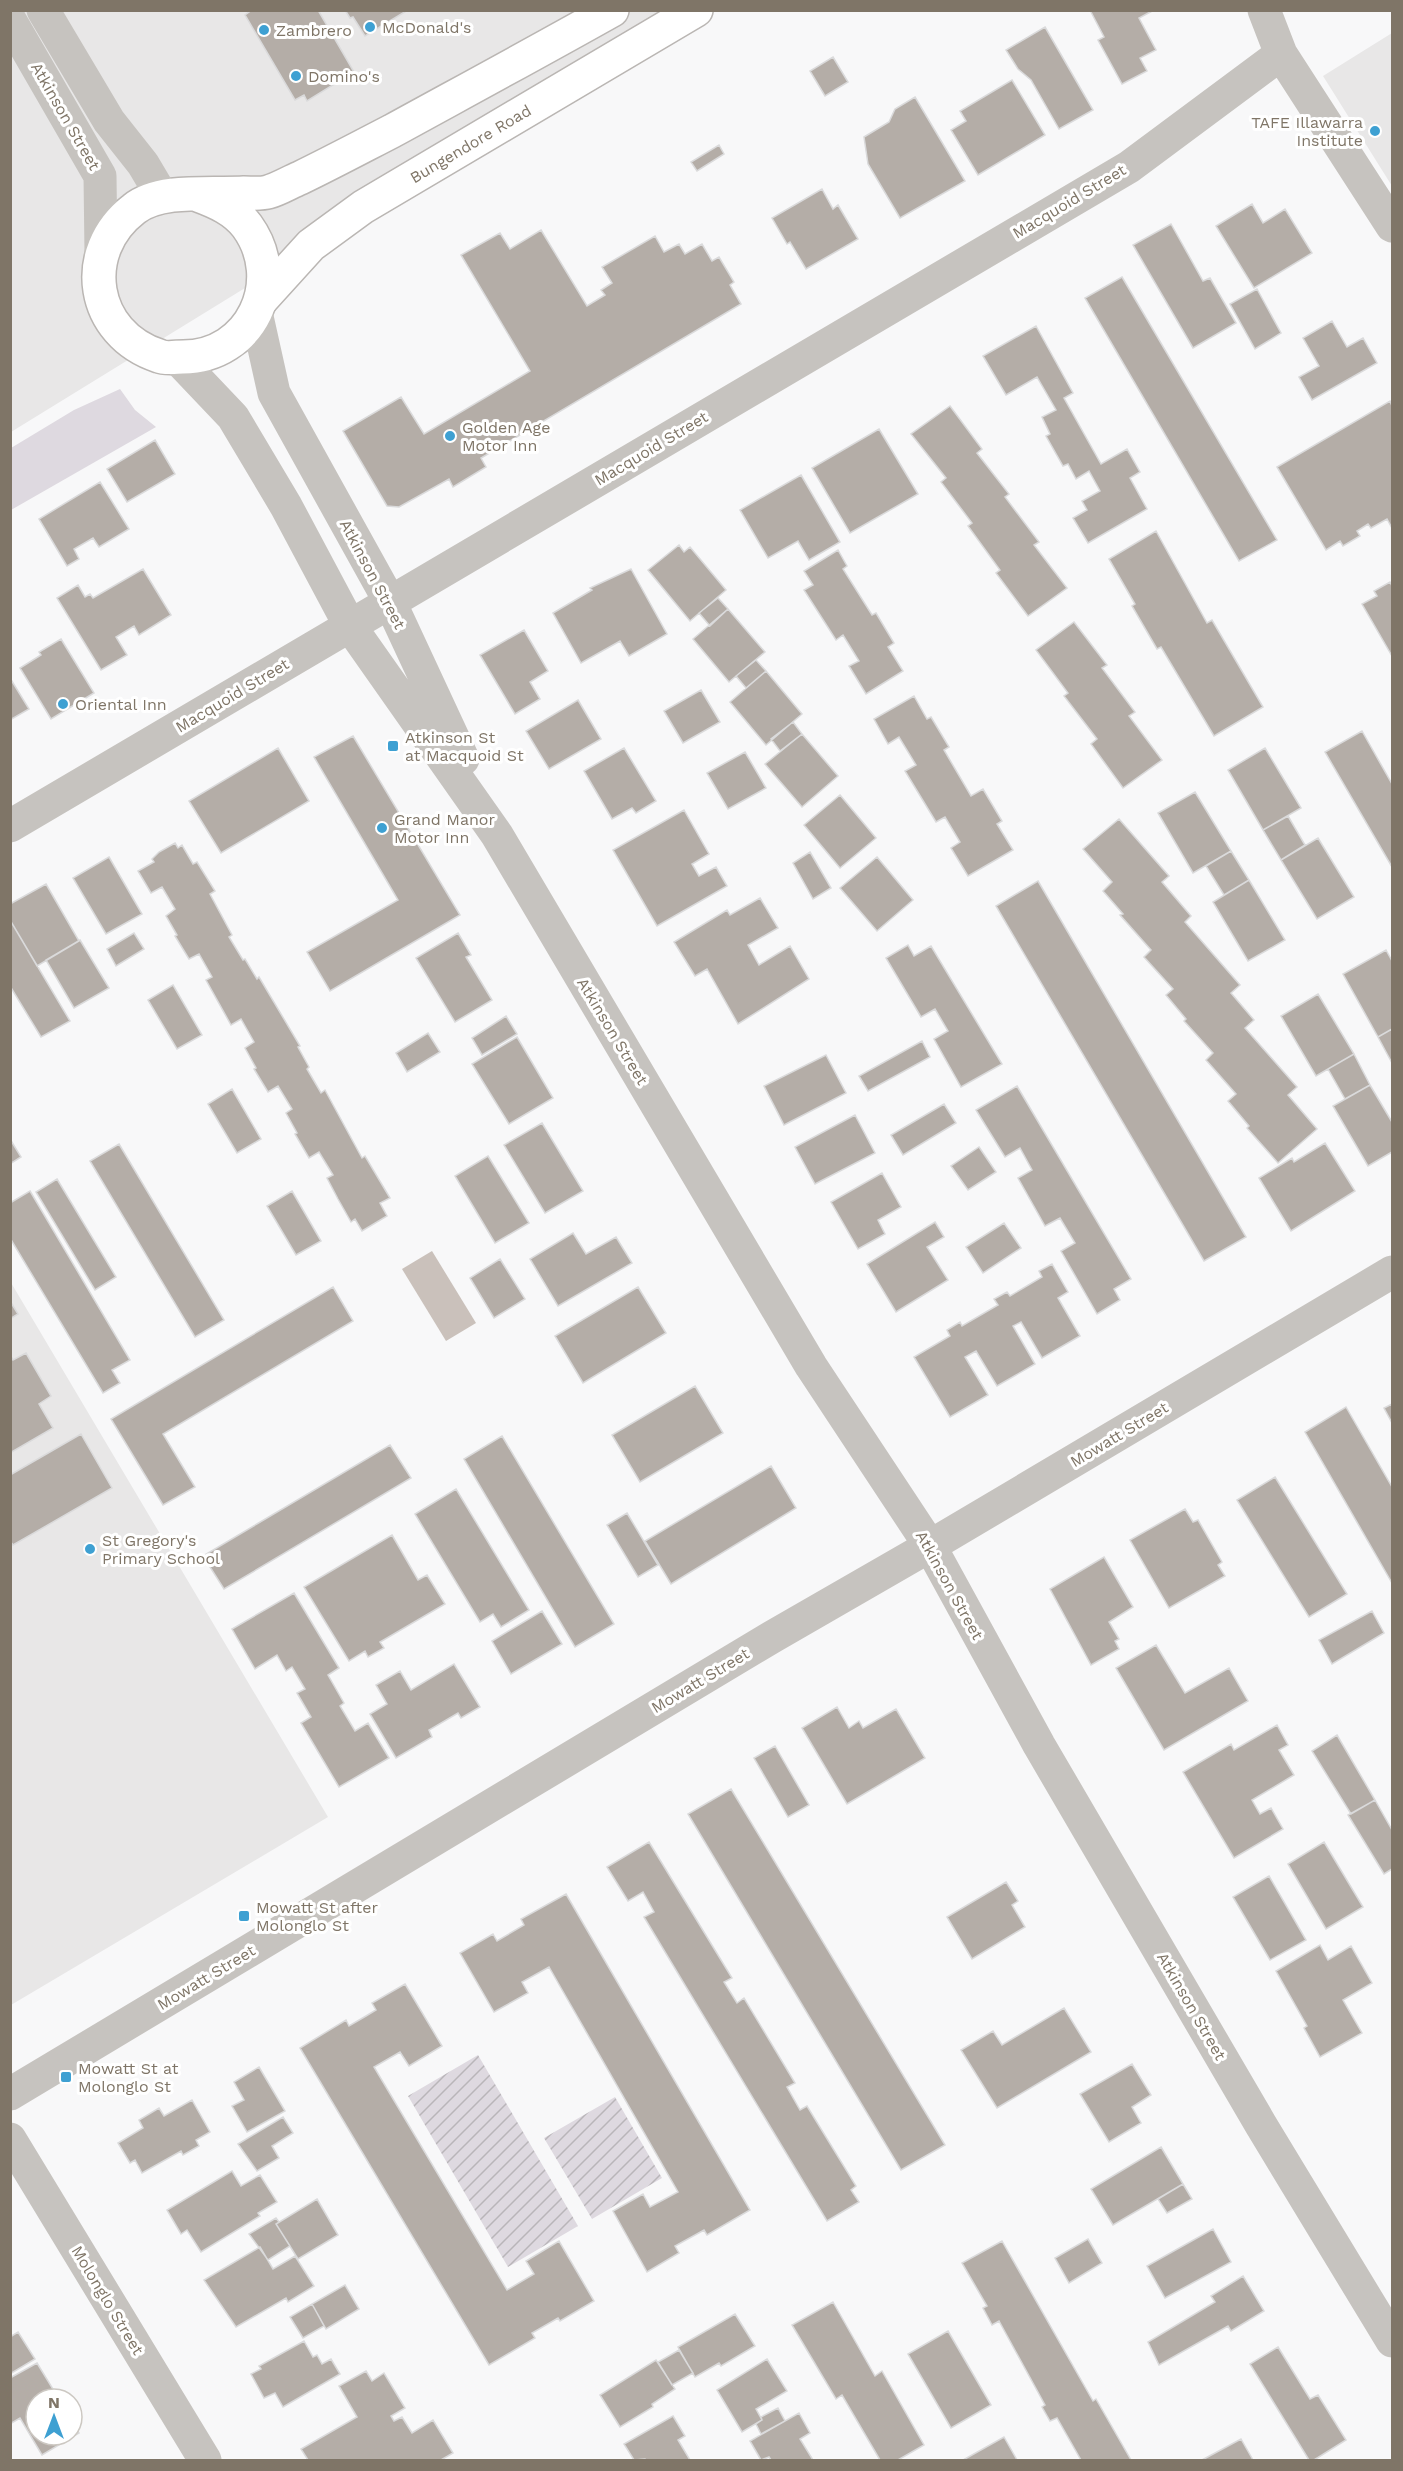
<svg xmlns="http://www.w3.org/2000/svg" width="1403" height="2471" viewBox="0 0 1403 2471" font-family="'Work Sans',sans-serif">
	<defs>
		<pattern id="garden-furrows" width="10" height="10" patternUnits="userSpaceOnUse" patternTransform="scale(1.5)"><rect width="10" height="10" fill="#ded9e0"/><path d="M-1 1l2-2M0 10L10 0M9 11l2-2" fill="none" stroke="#b9b5b9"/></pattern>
	</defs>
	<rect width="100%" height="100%" fill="#f8f8f9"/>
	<!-- built -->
	<path fill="#e8e7e7" d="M11,11H695L11,432Z
		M1392,33V186L1323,76Z
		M10,1281L328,1817L11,2005H10Z"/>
	<!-- grass -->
	<path fill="#ded9e0" d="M120,389L135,410L156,427L11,510V448L74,410Z"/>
	<!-- garden -->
	<path fill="url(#garden-furrows)" d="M478,2055L578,2226L508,2267L408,2096Z
		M615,2097L662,2178L592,2219L544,2138Z"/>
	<!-- water -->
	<path fill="#cac1bb" d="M432,1251L476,1323L446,1341L402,1269Z"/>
	<!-- building -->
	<path fill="#b4ada7" stroke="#dadadb" stroke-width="1.5" d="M252,10H318L354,72L307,101L304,95L295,100L245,15Z
		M345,10H408L365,36L353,17L350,18Z
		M1093,10H1154L1139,18L1156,50L1140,58L1147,71L1122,84L1098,40L1104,37L1091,12Z
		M1045,27L1093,110L1059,129L1031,80L1018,69L1006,50Z
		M833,57L848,82L825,96L810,71Z
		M1012,80L1045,135L978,175L951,130L966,121L960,111Z
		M915,97L965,181L900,218L868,164L864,137L889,122L895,109Z
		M719,145L724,154L697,171L691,162Z
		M822,189L833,209L838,205L858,239L806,269L790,242L787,244L772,218Z
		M1252,204L1263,223L1285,209L1312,253L1254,288L1216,226Z
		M1171,224L1203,281L1210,278L1236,323L1193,348L1133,245Z
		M541,230L587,306L605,295L601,290L612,283L602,267L655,236L664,252L679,244L685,254L702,244L712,261L719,257L734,282L730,285L741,304L481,458L486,467L453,487L449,479L399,507L387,506L343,431L401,397L424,434L530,371L461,255L500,233L510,249Z
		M1122,277L1277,540L1239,561L1085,298Z
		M1257,289L1281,333L1255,349L1230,304Z
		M1332,321L1347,347L1363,338L1377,363L1312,400L1299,377L1319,366L1303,338Z
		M1036,326L1073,393L1064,398L1101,464L1127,449L1140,472L1130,478L1147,509L1088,543L1073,518L1087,510L1082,501L1100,491L1089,471L1076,479L1068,464L1063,466L1046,436L1050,434L1042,417L1056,410L1037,377L1006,395L983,356Z
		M1390,401L1392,406V528L1387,519L1371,528L1368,524L1357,531L1360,536L1343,546L1340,541L1326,550L1277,467Z
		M950,406L982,449L977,453L1009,494L1005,497L1039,542L1034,545L1067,588L1028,616L996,573L1000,570L968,526L972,523L941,482L946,478L911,434Z
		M879,429L918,494L850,533L812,468Z
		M155,440L175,474L127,502L107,469Z
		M801,475L840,542L809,560L798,541L768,558L740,510Z
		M100,482L129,529L99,547L93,538L74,549L79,559L67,566L39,519Z
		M1156,531L1207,623L1212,620L1263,707L1214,736L1161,647L1157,649L1132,606L1135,604L1109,559Z
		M679,545L684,552L690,547L726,590L690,621L648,570Z
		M838,550L847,566L843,569L872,615L876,613L894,643L888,647L903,671L866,694L849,666L859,661L843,635L836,640L804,590L813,585L804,571Z
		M143,569L171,615L139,635L134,626L116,637L127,655L101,670L57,598L78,585L85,597L90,594L93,598Z
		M631,569L667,634L629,656L620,641L581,663L553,613L592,590L590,588Z
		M1390,582L1392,586V656L1362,604L1377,596L1374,591Z
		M718,598L728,609L710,626L699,613Z
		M728,609L765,652L729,682L693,639Z
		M1074,622L1107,665L1102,668L1135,712L1129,716L1162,760L1123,788L1091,744L1097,739L1064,696L1068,693L1036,650Z
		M524,630L548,671L530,682L540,699L515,714L480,655Z
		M61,639L94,693L51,719L20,668L41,655L39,652Z
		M756,660L766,671L746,688L736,676Z
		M766,671L802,714L766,745L730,702Z
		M10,678L29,709L10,720Z
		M701,690L720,722L683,743L664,711Z
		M914,696L927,719L931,717L949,747L944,750L971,796L983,789L1002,821L997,824L1013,850L968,876L951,848L960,842L945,817L936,822L905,771L916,765L899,737L888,744L874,719Z
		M578,700L601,739L549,769L526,731Z
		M793,722L802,734L780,751L771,739Z
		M1362,731L1392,784V867L1325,752Z
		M802,734L838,776L802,807L765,764Z
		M353,736L460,915L330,991L307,952L398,900L314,757Z
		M278,748L309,801L221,853L189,801Z
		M624,748L656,801L636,813L632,808L612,819L584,771Z
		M1265,748L1301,808L1263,830L1228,770Z
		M745,752L766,788L728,809L707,773Z
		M1195,792L1231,851L1193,873L1158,813Z
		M840,795L876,838L840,868L804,825Z
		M684,810L709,854L692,864L699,876L716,867L727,886L657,926L613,850Z
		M1288,816L1305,845L1281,860L1263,830Z
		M1119,819L1169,876L1162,882L1191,916L1185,922L1240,985L1231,993L1254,1020L1245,1028L1297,1087L1288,1095L1317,1129L1278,1163L1247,1128L1249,1126L1228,1101L1236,1094L1206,1060L1213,1053L1184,1021L1186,1019L1166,995L1173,989L1144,957L1151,950L1120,915L1123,914L1103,891L1112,882L1083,849Z
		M1318,838L1354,897L1317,919L1281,860Z
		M175,843L178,848L182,845L193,864L197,862L215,891L210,894L232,935L229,937L243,960L245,959L257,979L259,977L300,1046L298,1047L309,1067L307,1069L321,1093L325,1090L362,1158L365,1156L390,1198L380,1203L387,1216L362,1231L355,1219L351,1222L338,1199L327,1178L333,1175L319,1152L309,1158L295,1134L297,1133L286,1113L292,1109L278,1086L268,1092L254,1069L256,1068L245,1048L254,1042L241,1019L231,1025L206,980L212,977L199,954L189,959L175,936L177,935L166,916L175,909L162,887L151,893L138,871L154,862L152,859L159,852Z
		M1231,851L1249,880L1224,895L1206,866Z
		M810,852L831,888L813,899L793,863Z
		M109,857L142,914L106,934L73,878Z
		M877,857L913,900L877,931L840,888Z
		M1249,880L1285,940L1248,961L1213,902Z
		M1038,881L1246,1237L1204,1261L996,906Z
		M46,884L79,941L37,966L10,920V904Z
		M760,898L778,928L748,945L759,965L790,946L809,979L738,1024L707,969L695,976L674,942L727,910L730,915Z
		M10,920L70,1021L41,1037L10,986Z
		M134,933L144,949L116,966L107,949Z
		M458,933L471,955L466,957L492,1000L455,1022L416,958Z
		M80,940L109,988L74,1008L46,960Z
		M908,945L914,956L931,946L1002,1064L961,1087L934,1039L948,1031L935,1009L921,1017L886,958Z
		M1386,950L1392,961V1029L1378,1037L1343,974Z
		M173,985L202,1035L177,1049L148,1000Z
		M1318,994L1354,1054L1316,1076L1281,1016Z
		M506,1016L517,1034L482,1055L472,1038Z
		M1392,1029V1063L1378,1037Z
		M428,1033L440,1052L407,1072L396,1053Z
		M517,1037L553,1098L509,1124L472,1064Z
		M922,1041L930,1057L868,1091L859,1076Z
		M1354,1054L1370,1085L1345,1099L1328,1069Z
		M826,1055L846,1093L784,1125L764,1086Z
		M1370,1085L1392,1122V1152L1368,1166L1333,1106Z
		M1017,1086L1131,1279L1114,1289L1120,1300L1097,1314L1061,1251L1075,1243L1060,1218L1045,1226L1018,1178L1032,1170L1020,1148L1005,1157L976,1110Z
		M232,1089L261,1139L237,1153L208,1104Z
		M944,1104L956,1123L903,1155L891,1135Z
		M855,1115L875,1153L815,1184L795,1147Z
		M542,1123L583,1191L545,1213L504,1145Z
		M10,1139L21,1157L10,1164Z
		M1325,1143L1355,1191L1291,1231L1259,1178L1292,1158L1294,1162Z
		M119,1144L224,1320L195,1337L90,1161Z
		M979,1147L996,1172L968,1190L951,1166Z
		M488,1156L529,1223L495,1243L455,1176Z
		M882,1173L901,1207L878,1220L885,1234L858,1249L831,1202Z
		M57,1179L116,1277L95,1290L36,1192Z
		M30,1191L130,1360L112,1370L120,1383L103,1393L10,1238V1203Z
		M292,1191L321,1241L296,1255L267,1206Z
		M935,1222L944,1237L927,1247L948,1280L896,1312L867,1264Z
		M1004,1223L1021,1248L983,1273L966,1247Z
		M573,1233L586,1254L616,1237L632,1263L558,1306L530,1259Z
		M500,1259L525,1299L494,1318L470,1278Z
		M1052,1264L1068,1292L1058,1298L1080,1336L1042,1358L1021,1322L1013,1326L1035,1364L997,1386L976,1351L965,1357L988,1395L950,1417L914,1357L950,1336L947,1330L960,1322L962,1326L998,1305L994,1299L1007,1292L1010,1296L1042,1277L1039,1271Z
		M333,1287L353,1321L163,1434L195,1487L163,1505L111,1419Z
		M638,1287L666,1333L583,1383L555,1336Z
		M10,1301L18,1314L10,1319Z
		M26,1353L51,1396L39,1404L53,1428L10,1453V1355L13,1360Z
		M695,1386L723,1433L640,1482L612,1435Z
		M1392,1404V1423L1384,1408Z
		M1346,1407L1392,1487V1583L1305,1432Z
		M81,1434L112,1488L13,1545L10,1541V1475Z
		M502,1436L614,1624L575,1647L464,1459Z
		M390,1445L411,1478L224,1589L203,1556Z
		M771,1466L796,1508L671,1584L645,1541Z
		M1275,1477L1347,1594L1309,1617L1237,1500Z
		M456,1489L529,1610L501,1627L493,1614L480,1622L415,1514Z
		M1185,1509L1193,1522L1198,1520L1222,1562L1218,1565L1225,1576L1169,1608L1130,1540Z
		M627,1513L658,1565L638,1577L607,1525Z
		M392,1535L418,1580L427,1575L445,1604L380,1642L384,1648L368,1657L365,1651L349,1661L304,1587Z
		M1104,1557L1133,1607L1109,1622L1119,1639L1115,1641L1119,1649L1091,1665L1050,1589Z
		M294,1593L339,1668L328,1675L344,1703L340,1706L355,1731L368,1723L389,1758L339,1787L301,1723L311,1717L297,1693L305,1689L292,1667L286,1671L277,1655L255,1669L232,1629Z
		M542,1611L562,1644L511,1674L492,1641Z
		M1372,1611L1384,1633L1332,1664L1319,1640Z
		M1156,1645L1185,1693L1229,1668L1248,1701L1164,1750L1116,1668Z
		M454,1664L480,1707L461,1718L458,1713L429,1730L432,1737L396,1758L370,1714L387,1704L376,1685L400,1671L411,1690Z
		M837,1707L849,1728L859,1721L863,1728L896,1709L925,1758L847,1804L802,1728Z
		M1277,1725L1288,1745L1279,1750L1294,1775L1252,1800L1260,1814L1271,1808L1283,1829L1234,1858L1183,1772L1231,1744L1234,1750Z
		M1337,1735L1375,1800L1351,1814L1312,1751Z
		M775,1746L809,1805L788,1817L754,1758Z
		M731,1789L945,2145L901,2170L688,1814Z
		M1375,1800L1392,1830V1869L1384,1874L1348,1815Z
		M649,1842L732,1978L724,1982L737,2003L744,1998L795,2083L787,2087L800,2110L807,2106L856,2186L851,2190L859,2202L827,2221L644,1917L654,1912L643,1892L628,1901L607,1867Z
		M1324,1842L1363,1907L1326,1929L1288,1864Z
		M1269,1876L1306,1940L1270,1960L1233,1897Z
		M1006,1882L1018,1901L1012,1905L1025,1927L972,1959L947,1917Z
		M566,1894L750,2210L707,2235L704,2230L675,2246L679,2253L647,2272L613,2211L643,2194L650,2207L678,2192L561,1988L549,1967L522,1982L528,1993L494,2012L460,1953L493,1934L497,1941L524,1925L521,1919Z
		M1320,1945L1328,1960L1351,1946L1372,1983L1343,2000L1362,2033L1320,2057L1304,2028L1307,2026L1276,1971Z
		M405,1984L442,2046L409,2066L400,2052L374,2067L507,2290L534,2274L526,2261L559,2241L594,2301L560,2321L558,2318L532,2333L535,2338L489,2365L300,2048L346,2020L349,2026L366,2016L376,2010L372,2003Z
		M1064,2008L1091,2052L997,2108L961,2050L993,2031L1002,2045Z
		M1132,2064L1151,2095L1132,2107L1141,2123L1109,2142L1080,2094Z
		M259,2067L285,2111L247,2132L232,2106L244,2100L234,2082Z
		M192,2100L210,2132L196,2140L199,2146L183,2155L181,2151L142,2173L135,2160L130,2163L118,2143L143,2128L139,2120L159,2108L164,2116Z
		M283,2117L293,2133L272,2146L279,2158L257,2171L238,2144Z
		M1161,2147L1183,2184L1113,2225L1091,2189Z
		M232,2171L241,2186L260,2175L277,2202L258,2213L260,2216L201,2252L187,2230L181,2234L167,2210Z
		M1183,2184L1192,2199L1167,2213L1158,2199Z
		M317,2199L338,2235L298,2259L276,2224Z
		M276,2218L279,2222L276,2224L290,2246L268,2260L249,2234Z
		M1213,2229L1231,2262L1165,2298L1147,2266Z
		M1088,2239L1102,2263L1069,2283L1055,2258Z
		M1002,2241L1093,2401L1096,2399L1131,2460H1081L1057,2418L1050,2421L1042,2407L1045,2405L999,2321L992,2325L983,2308L987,2306L962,2263Z
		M260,2247L273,2269L295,2256L314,2286L288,2302L286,2298L236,2327L204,2280Z
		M1243,2276L1264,2311L1231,2331L1228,2326L1159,2365L1148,2342L1215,2302L1211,2296Z
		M345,2285L359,2309L326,2329L312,2304Z
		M833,2302L875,2376L882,2371L924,2445L898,2460H880L842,2395L836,2399L792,2325Z
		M312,2304L324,2326L303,2338L290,2317Z
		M735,2314L755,2346L721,2366L719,2363L695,2377L678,2347Z
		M948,2331L991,2405L951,2428L908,2354Z
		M18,2332L35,2359L10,2374V2337Z
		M304,2341L313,2357L317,2355L322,2364L331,2359L340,2374L283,2407L275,2393L264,2398L251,2374L261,2369L259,2366Z
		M1278,2347L1310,2399L1318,2395L1346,2440L1314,2460H1309L1250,2364Z
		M679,2350L693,2373L672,2385L658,2362Z
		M767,2359L787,2391L756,2409L762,2420L742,2432L717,2390Z
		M656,2360L675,2389L652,2404L653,2407L620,2427L600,2395Z
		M37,2363L59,2399H36V2435H72V2421L79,2433L42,2455L20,2418L10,2424V2378Z
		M366,2371L372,2381L384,2373L405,2408L391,2416L394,2421L402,2417L412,2433L433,2420L453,2453L441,2460H308L301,2449L357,2417L339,2386Z
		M778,2408L785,2421L761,2434L756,2424L762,2420L761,2417Z
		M799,2413L810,2433L800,2439L813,2460H771L769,2457L761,2460L750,2441Z
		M673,2416L685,2436L678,2440L690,2460H646L645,2459L634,2460L624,2444Z
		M1004,2437L1017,2460H963Z
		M1241,2439L1253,2460H1202Z"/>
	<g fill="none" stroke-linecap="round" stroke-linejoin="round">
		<!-- highway casing -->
		<g stroke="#bab6b3" stroke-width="36">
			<g id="highway">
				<path d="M198,195C217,202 235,210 247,226C287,281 251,357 183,357C176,357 166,359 159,356C91,334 78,252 134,209C160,188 212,195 244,193C252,193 261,194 268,192C279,189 290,182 300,178C331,163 361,147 392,131C465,91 539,51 612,10"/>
				<path id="s1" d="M262,299L311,245L363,207L696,10"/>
			</g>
		</g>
		<!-- minor -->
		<path stroke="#c6c3bf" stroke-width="33" d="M43,10L109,121L143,164L162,196
			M1264,10L1281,54L1392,226
			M10,20L100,176L101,253
			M256,312L274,393L390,602L463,759
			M176,357L233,417L286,506L350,626L497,835L811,1366L930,1546L1039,1745L1261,2125L1392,2341
			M10,826L1129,167L1281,54
			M10,2094L772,1637L930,1546L1392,1272
			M10,2139L205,2460"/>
		<!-- highway -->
		<use href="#highway" stroke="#fff" stroke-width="33"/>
	</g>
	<!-- markers -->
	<g fill="#3ea0d2" stroke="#fff" stroke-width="2">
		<circle cx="370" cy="27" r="6"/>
		<circle cx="264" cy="30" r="6"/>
		<circle cx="296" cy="76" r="6"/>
		<circle cx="1375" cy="131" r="6"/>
		<circle cx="450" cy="436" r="6"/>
		<circle cx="63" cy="704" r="6"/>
		<rect x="387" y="740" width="12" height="12" rx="3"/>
		<circle cx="382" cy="828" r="6"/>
		<circle cx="90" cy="1549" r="6"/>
		<rect x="238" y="1910" width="12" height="12" rx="3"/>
		<rect x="60" y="2071" width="12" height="12" rx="3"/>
	</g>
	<g text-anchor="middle" stroke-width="6" stroke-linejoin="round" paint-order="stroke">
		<!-- poi labels -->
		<g font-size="16" fill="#7f7567" stroke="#fff" text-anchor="start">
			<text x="382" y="33">McDonald's</text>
			<text x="276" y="36">Zambrero</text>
			<text x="308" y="82">Domino's</text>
			<text x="1363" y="128" text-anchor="end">TAFE Illawarra<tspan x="1363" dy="18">Institute</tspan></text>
			<text x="462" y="433">Golden Age<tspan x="462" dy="18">Motor Inn</tspan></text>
			<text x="75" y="710">Oriental Inn</text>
			<text x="405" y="743">Atkinson St<tspan x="405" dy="18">at Macquoid St</tspan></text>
			<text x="394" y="825">Grand Manor<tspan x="394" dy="18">Motor Inn</tspan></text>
			<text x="102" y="1546">St Gregory's<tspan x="102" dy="18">Primary School</tspan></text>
			<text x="256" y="1913">Mowatt St after<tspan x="256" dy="18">Molonglo St</tspan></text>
			<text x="78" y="2074">Mowatt St at<tspan x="78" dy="18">Molonglo St</tspan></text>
		</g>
		<!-- street labels -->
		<g font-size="16" fill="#7f7567" stroke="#fff">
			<text transform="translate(66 116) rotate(60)" y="6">Atkinson Street</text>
			<text dy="6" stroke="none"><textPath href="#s1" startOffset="262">Bungendore Road</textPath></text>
			<text transform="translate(1069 201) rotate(-31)" y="6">Macquoid Street</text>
			<text transform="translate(651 448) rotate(-31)" y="6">Macquoid Street</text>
			<text transform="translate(373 574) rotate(62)" y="6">Atkinson Street</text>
			<text transform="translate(232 695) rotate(-31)" y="6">Macquoid Street</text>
			<text transform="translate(613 1031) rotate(59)" y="6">Atkinson Street</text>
			<text transform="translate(1119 1434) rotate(-31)" y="6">Mowatt Street</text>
			<text transform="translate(950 1585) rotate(61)" y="6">Atkinson Street</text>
			<text transform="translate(700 1680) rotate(-31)" y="6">Mowatt Street</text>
			<text transform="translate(206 1977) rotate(-31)" y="6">Mowatt Street</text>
			<text transform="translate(1192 2006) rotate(60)" y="6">Atkinson Street</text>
			<text transform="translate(108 2300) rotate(59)" y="6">Molonglo Street</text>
		</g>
	</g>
	<!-- border -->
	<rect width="1403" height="2471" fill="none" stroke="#7f7567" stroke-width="24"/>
	<!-- north arrow -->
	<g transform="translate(54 2417)"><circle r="28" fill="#ffffff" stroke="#ccc8c2" stroke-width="1.5"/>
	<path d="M0-4.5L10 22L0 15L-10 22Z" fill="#3ea0d2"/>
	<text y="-9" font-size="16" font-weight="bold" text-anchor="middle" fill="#7f7567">N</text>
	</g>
</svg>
